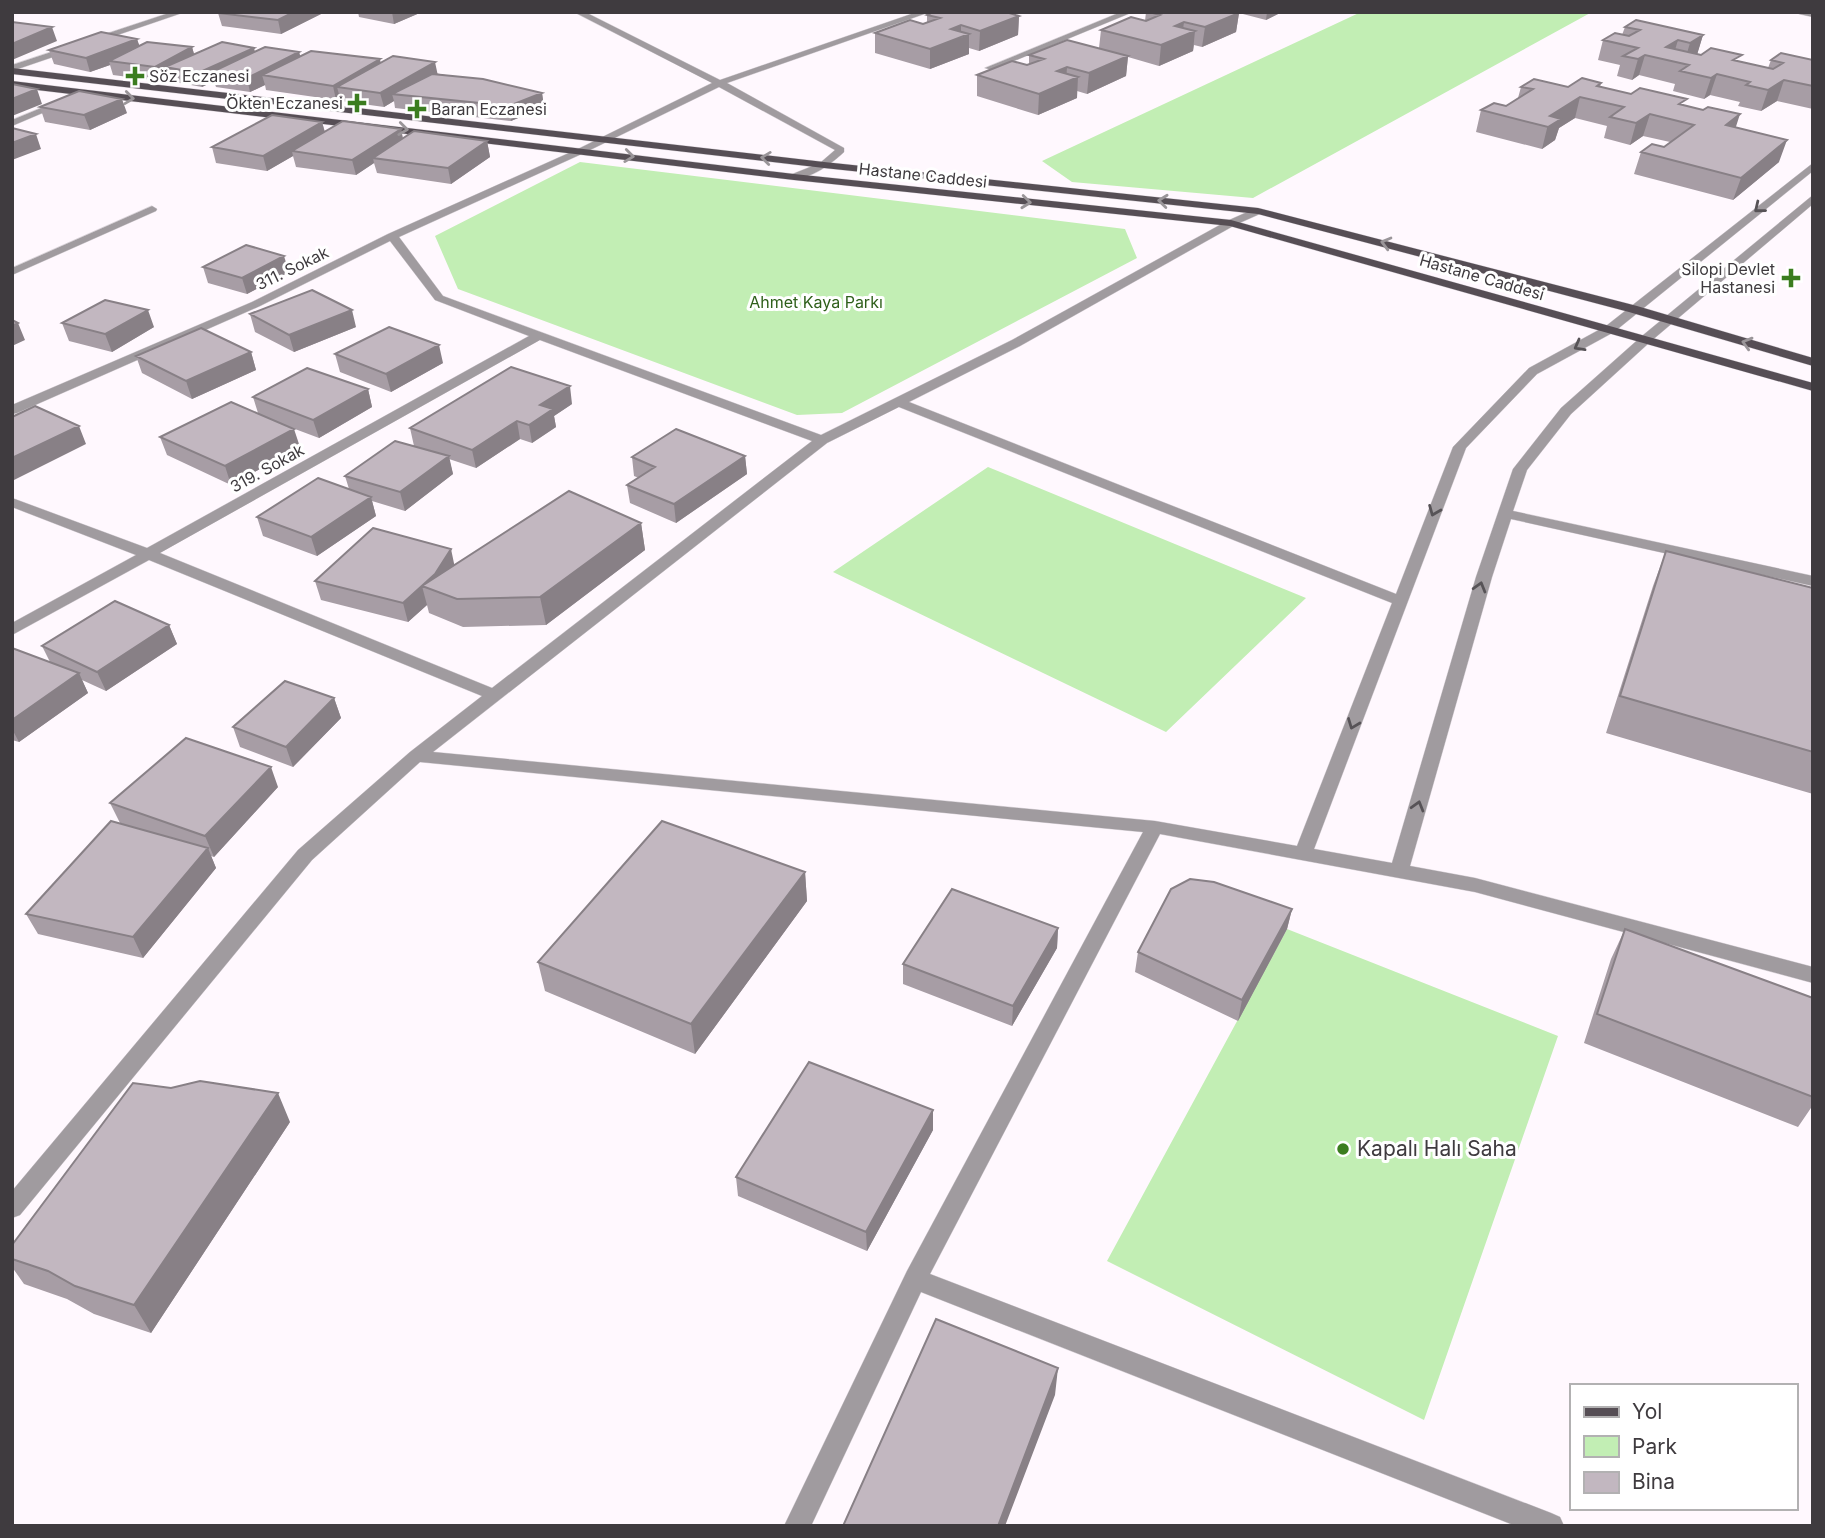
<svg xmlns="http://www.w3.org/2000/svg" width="1825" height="1538" viewBox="0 0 1825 1538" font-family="Inter,sans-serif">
	<rect width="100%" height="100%" fill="#fff8fe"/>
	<!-- green -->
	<path fill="#c2eeb4" d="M1361,12H1592L1253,198L1072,182L1042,161Z
		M580,162L1125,229L1137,258L842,413L797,415L458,289L435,236Z
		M988,467L1306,598L1166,732L833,572Z
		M1287,929L1558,1036L1424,1420L1107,1261Z"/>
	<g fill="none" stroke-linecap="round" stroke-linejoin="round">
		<!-- minor casing -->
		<g stroke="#dcd6dc" stroke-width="1">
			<path id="minor" d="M172,12H185L12,71V65Z
				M574,12H585L720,80L917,12H930L727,83L844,148V152C830,165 810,180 790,179V175L820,163L835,150L719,87L586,152L399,237L443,296L821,435L1012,340L1227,221L1254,209H1262V213L1235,225L1020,346L909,402L1396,594L1453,447L1529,368L1606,326L1813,163V171L1614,332L1537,374L1466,448L1314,849L1392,863L1476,577L1513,469L1561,408L1642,336L1813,195V204L1650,342L1571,414L1527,470L1513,511L1813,576V586L1511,519L1492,577L1410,866L1475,878L1813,967V983L1475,892L1160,834L930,1274L1551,1513L1560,1517L1564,1526H1516L921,1292L811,1526H784L907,1271L1143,832L420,762L312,860L20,1215L12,1218V1191L298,850L410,752L482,696L149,560L12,635V623L136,555L12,507V498L147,548L529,336L435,300L390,241L260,306L17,413L12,414V405L252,302L388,234L580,148L712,83ZM540,340L812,441L492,688L160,553ZM899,407L1392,603L1297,846L1155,821L433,752L827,443Z
				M1121,12H1133L992,70L985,68Z
				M1798,12H1813V17L1799,14Z
				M58,101L66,103L12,126V120Z
				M152,206L157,209L156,211L12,275V268Z"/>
		</g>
		<!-- major casing -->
		<g stroke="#dcd6dc" stroke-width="1">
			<path id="major" d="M12,68L824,162L1258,208L1637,306L1813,358V366L1629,312L1258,214L824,168L12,74Z
				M12,81L794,174L1231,220L1813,383V391L1230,226L794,180L12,87Z"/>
		</g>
		<!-- minor -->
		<use href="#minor" fill="#a09b9f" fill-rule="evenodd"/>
		<!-- major -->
		<use href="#major" fill="#564e55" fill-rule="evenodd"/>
	</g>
	<!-- wall -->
	<path fill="#a79da5" d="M358,12H422L394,24L359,17Z
		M1146,12H1282L1266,20L1239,13L1236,32L1202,47L1194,45L1193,51L1159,66L1128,57L1126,76L1087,94L1077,91V98L1038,115L977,96V75L1027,65H1029V55L1099,48L1101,30L1145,21Z
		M218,13L321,14L281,34L222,26Z
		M927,15L1019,16L1018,35L979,51L969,48V54L930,69L875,53V33L923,24L927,23Z
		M1625,27L1703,35L1697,54L1768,68L1771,60H1813V109L1777,101L1761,111L1738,106L1740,102L1710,95L1704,99L1673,91L1675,84L1639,75L1632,80L1617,76L1620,65L1598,60L1603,40L1622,35Z
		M137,39L139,46L192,47L194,54L255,52H299L300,56L381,63L542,93L544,107L511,121L395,108L394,101L384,107L341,101L340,98L336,100L266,90L265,85L250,92L216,87L214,81L202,87L169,81L168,76L159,81L113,75L110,65L90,72L54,64L49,50Z
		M1601,83L1600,87L1685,106L1735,127L1779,162L1733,200L1634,174L1641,152L1664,147L1670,142L1643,136L1630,145L1604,138L1607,126L1575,118L1559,128L1555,140L1542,149L1476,132L1481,110L1506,106L1518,98L1521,87H1568Z
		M40,107L127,113L90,130L45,122Z
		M322,122L325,132L401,129L403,139L487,141L490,157L451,184L377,173L374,163L356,175L296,167L293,156L267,171L216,163L212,147Z
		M203,267L289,272L247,294L208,283Z
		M250,314L356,327L294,352L255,332Z
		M62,323L154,327L112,352L69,341Z
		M251,352L256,370L192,399L142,373L136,356Z
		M335,354L443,363L391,392L340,372Z
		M368,389L372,407L319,438L287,426L300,447L231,485L167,455L160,437L258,413L253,397Z
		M572,404L554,416L556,427L532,443L520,439L476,468L449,459L453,474L405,511L372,501L376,516L317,556L263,536L257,517L349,489L345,476L414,446L410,428Z
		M745,456L747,474L676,523L630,503L627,485L639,478L634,476L632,457Z
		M641,523L645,550L546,625L463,627L429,613L427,605L408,622L321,600L315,581L455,565Z
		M1666,551L1813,588V794L1606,733L1653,586Z
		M169,625L177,644L106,691L82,680L88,693L19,742L12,740V648L50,662L42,646Z
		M334,698L341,718L293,767L240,747L233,727Z
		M278,787L214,857L211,856L216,868L143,958L38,934L26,914L129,826L120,823L110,803Z
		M805,872L807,901L695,1054L545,991L538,962Z
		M1292,909L1287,929L1238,1021L1135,972L1138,952Z
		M1058,928L1057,948L1012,1026L903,984V964Z
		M1625,929L1813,998V1105L1798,1127L1584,1043L1611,959Z
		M933,1110V1130L867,1251L738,1196L736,1177Z
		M290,1122L151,1333L94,1314L67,1299L24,1284L12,1267V1245Z"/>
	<!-- shaded-wall -->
	<path fill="#888086" d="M294,12H320L321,14L281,34L278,20Z
		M392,12H422L394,24Z
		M1267,12H1282L1266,20Z
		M1239,13L1236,32L1202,47L1205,27Z
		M1019,16L1018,35L979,51L980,31Z
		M1184,22L1182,37L1195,31L1193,51L1159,66L1161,45L1175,26Z
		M961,25V38L969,34V54L930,69V49L951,29Z
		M52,27L57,41L12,60V44Z
		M1703,35L1697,55L1684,63L1690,43Z
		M137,39L142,53L109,61L110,65L90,72L86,58Z
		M1678,40L1672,60L1666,47Z
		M192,47L196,61L165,67L168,76L159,81L155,67Z
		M254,48L258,62L212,72L214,81L202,87L198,73Z
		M299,52L303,66L262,75L265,85L250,92L247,78Z
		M1645,55L1639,75L1632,80L1638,59Z
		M1128,56L1126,76L1087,94L1089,73Z
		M380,59L383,74L337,87L340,98L336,100L333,86Z
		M435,62L438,76L392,94L394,101L384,107L380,93Z
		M1067,67L1066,82L1078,77L1077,98L1038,115L1039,94L1057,71Z
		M1717,74L1710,95L1704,99L1711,78Z
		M1784,80L1777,101L1761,111L1768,90Z
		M37,89L42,104L12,116V99Z
		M542,93L544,107L511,121L509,106Z
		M1580,97L1575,118L1559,128L1555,140L1542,149L1550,116Z
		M122,99L127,113L90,130L84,115Z
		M1650,114L1643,136L1630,145L1636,123Z
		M1740,114L1733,136L1726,125Z
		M322,122L326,137L292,151L293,156L267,171L263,156Z
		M401,129L404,145L373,158L374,163L356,175L352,160Z
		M36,134L41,149L12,160V143Z
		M1787,140L1779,162L1733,200L1741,178Z
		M487,141L490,157L451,184L448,168Z
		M284,256L289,272L247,294L242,278Z
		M148,310L154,327L112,352L105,334Z
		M352,310L356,327L294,352L289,335Z
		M18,323L25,340L12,346V326Z
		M439,345L443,363L391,392L386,374Z
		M251,352L256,370L192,399L186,381Z
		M570,386L572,404L554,416L556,427L532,443L529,425L540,405Z
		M368,389L372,407L319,438L313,420Z
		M517,421L520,439L476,468L472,450Z
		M79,426L86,444L12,481V458Z
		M294,429L300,447L231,485L225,466Z
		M449,456L453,474L405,511L400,492Z
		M745,456L747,474L676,523L674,504Z
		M371,497L376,516L317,556L311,537Z
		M641,523L645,550L546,625L540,597Z
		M451,549L455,568L439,594V592L422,586Z
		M422,586L427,605L408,622L403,603Z
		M169,625L177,644L106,691L97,672Z
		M79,673L88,693L19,742L12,729V720Z
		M334,698L341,718L293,767L286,747Z
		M271,767L278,787L214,857L205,836Z
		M208,848L216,868L143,958L133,937Z
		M805,872L807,901L695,1054L691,1024Z
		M1292,909L1287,929L1238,1021L1242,1000Z
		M1058,928L1057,948L1012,1026L1013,1006Z
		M278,1093L290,1122L151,1333L134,1305Z
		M933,1110V1130L867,1251L866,1232Z
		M1058,1368L1055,1395L1005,1526H998Z"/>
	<!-- building -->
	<path fill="#c2b7c0" stroke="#888086" stroke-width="2" d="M220,12H294L278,20L218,13Z
		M933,12H1006L1019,16L980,31L961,25L951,29L969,34L930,49L875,33L910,20L923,24L940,18L927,15Z
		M1149,12H1237L1239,13L1205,27L1184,22L1175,26L1195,31L1161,45L1101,30L1131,17L1146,21L1160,15Z
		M1636,20L1703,35L1690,43L1678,40L1666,47L1701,55L1711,48L1742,55L1733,60L1773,69L1783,63L1771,60L1781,53L1813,60V86L1784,80L1768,90L1746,85L1750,82L1717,74L1711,78L1680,71L1689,65L1645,55L1638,59L1623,56L1638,48L1603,40L1615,33L1629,36L1640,30L1625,27Z
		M12,22L52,27L12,44Z
		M101,32L137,39L86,58L49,50Z
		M1067,40L1128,56L1089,73L1067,67L1057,71L1078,77L1039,94L977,75L1012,61L1027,65L1044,59L1029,55Z
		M147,42L192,47L155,67L109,61Z
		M222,42L254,48L198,73L165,67Z
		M265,47L299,52L247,78L212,72Z
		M311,51L380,59L333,86L262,75Z
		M393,56L435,62L380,93L337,87Z
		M432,74L483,79L542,93L509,106L392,94Z
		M1582,78L1601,83L1597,86L1631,94L1640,88L1687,99L1679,104L1703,110L1708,107L1740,114L1726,125L1787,140L1741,178L1641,152L1652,144L1664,147L1694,125L1650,114L1636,123L1610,117L1624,107L1580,97L1550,116L1561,119L1548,127L1481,110L1494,103L1506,106L1533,89L1521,87L1534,79L1568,87Z
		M12,84L37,89L12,99Z
		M79,91L122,99L84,115L40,107Z
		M272,115L322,122L263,156L212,147Z
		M343,121L401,129L352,160L292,151Z
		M12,128L36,134L12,143Z
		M414,131L487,141L448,168L373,158Z
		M246,245L284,256L242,278L203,267Z
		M312,290L352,310L289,335L250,314Z
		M105,300L148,310L105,334L62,323Z
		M12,320L18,323L12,326Z
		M389,327L439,345L386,374L335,354Z
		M201,328L251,352L186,381L136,356Z
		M511,367L570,386L540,405L553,409L529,425L517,421L472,450L410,428Z
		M307,368L368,389L313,420L253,397Z
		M231,402L294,429L225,466L160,437Z
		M35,406L79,426L12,458V417Z
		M676,429L745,456L674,504L627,485L655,467L632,457Z
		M395,441L449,456L400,492L345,476Z
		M318,478L371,497L311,537L257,517Z
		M569,491L641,523L540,597L457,599L422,586Z
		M373,528L451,549L435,574L403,603L315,581Z
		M1666,551L1813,588V752L1620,696Z
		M115,601L169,625L97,672L42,646Z
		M12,648L79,673L12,720Z
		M285,681L334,698L286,747L233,727Z
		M186,738L271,767L205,836L110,803Z
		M111,821L208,848L133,937L26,914Z
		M662,821L805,872L691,1024L538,962Z
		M1190,879L1214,882L1292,909L1242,1000L1138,952L1171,889Z
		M952,889L1058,928L1013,1006L903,964Z
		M1625,929L1813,998V1097L1597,1014Z
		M809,1062L933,1110L866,1232L736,1177Z
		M200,1081L278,1093L134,1305L75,1286L48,1271L12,1259V1245L133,1083L171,1088Z
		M936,1319L1058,1368L998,1526H843Z"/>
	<!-- one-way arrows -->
	<defs><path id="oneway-chevron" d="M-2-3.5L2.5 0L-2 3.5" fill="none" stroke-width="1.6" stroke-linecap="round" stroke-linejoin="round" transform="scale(1.75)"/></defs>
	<g stroke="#9a9599">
		<use href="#oneway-chevron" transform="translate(129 98) rotate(7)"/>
		<use href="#oneway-chevron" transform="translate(403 129) rotate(7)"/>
		<use href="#oneway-chevron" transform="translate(629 156) rotate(7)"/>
		<use href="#oneway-chevron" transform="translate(766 158) rotate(-173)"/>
		<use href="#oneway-chevron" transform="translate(1163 201) rotate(-174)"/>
		<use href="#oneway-chevron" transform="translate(1026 202) rotate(6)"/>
		<use href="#oneway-chevron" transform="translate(1386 243) rotate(-165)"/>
		<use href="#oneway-chevron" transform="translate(1747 343) rotate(-164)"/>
	</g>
	<g stroke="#575357">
		<use href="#oneway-chevron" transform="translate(1759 208) rotate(141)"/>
		<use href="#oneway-chevron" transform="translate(1579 346) rotate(151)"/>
		<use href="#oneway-chevron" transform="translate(1434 511) rotate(112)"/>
		<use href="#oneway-chevron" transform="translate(1480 587) rotate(-74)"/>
		<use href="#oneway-chevron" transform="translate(1353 724) rotate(111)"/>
		<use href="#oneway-chevron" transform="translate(1418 806) rotate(-74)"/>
	</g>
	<!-- markers -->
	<g fill="#3b7d1f" stroke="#fff" stroke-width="2.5">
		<path d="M131.5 65.5h7v7h7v7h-7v7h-7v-7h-7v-7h7z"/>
		<path d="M353.5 92.5h7v7h7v7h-7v7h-7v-7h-7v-7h7z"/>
		<path d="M413.5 98.5h7v7h7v7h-7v7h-7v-7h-7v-7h7z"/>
		<path d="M1787.5 267.5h7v7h7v7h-7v7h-7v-7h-7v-7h7z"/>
		<circle cx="1343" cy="1149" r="7"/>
	</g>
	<g text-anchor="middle" stroke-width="6" stroke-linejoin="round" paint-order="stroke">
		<!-- far-poi labels -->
		<g font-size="16" fill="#3f3b3f" stroke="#fff" text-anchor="start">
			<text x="149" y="82">Söz Eczanesi</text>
			<text x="343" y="109" text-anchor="end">Ökten Eczanesi</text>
			<text x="431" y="115">Baran Eczanesi</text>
			<text x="1775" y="275" text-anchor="end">Silopi Devlet<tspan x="1775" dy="18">Hastanesi</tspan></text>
		</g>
		<!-- far-street labels -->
		<g font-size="16" fill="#3f3b3f" stroke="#fff">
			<text transform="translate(923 175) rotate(6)" y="6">Hastane Caddesi</text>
			<text transform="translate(292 268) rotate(-26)" y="6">311. Sokak</text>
			<text transform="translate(1482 277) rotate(16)" y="6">Hastane Caddesi</text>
			<text transform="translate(267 468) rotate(-29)" y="6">319. Sokak</text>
		</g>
		<!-- far-park labels -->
		<g font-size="16" fill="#2e5f1a" stroke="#fff">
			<text x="816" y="308">Ahmet Kaya Parkı</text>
		</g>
		<!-- near-poi labels -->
		<g font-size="21" fill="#3f3b3f" stroke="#fff" text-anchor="start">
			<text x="1357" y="1156">Kapalı Halı Saha</text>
		</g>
	</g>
	<!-- border -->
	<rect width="1825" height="1538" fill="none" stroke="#3f3b3f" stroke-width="28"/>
	<!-- legend -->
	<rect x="1570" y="1384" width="228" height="126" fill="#ffffff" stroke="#b2b1b2" stroke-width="2"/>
	<rect x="1584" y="1407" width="35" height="10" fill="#564e55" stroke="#b2b1b2" stroke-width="2"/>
	<text x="1632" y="1419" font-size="21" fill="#3f3b3f">Yol</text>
	<rect x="1584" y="1436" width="35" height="21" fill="#c2eeb4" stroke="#b2b1b2" stroke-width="2"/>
	<text x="1632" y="1454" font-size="21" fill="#3f3b3f">Park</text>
	<rect x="1584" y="1472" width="35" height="21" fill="#c2b7c0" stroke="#b2b1b2" stroke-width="2"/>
	<text x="1632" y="1489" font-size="21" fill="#3f3b3f">Bina</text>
</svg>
